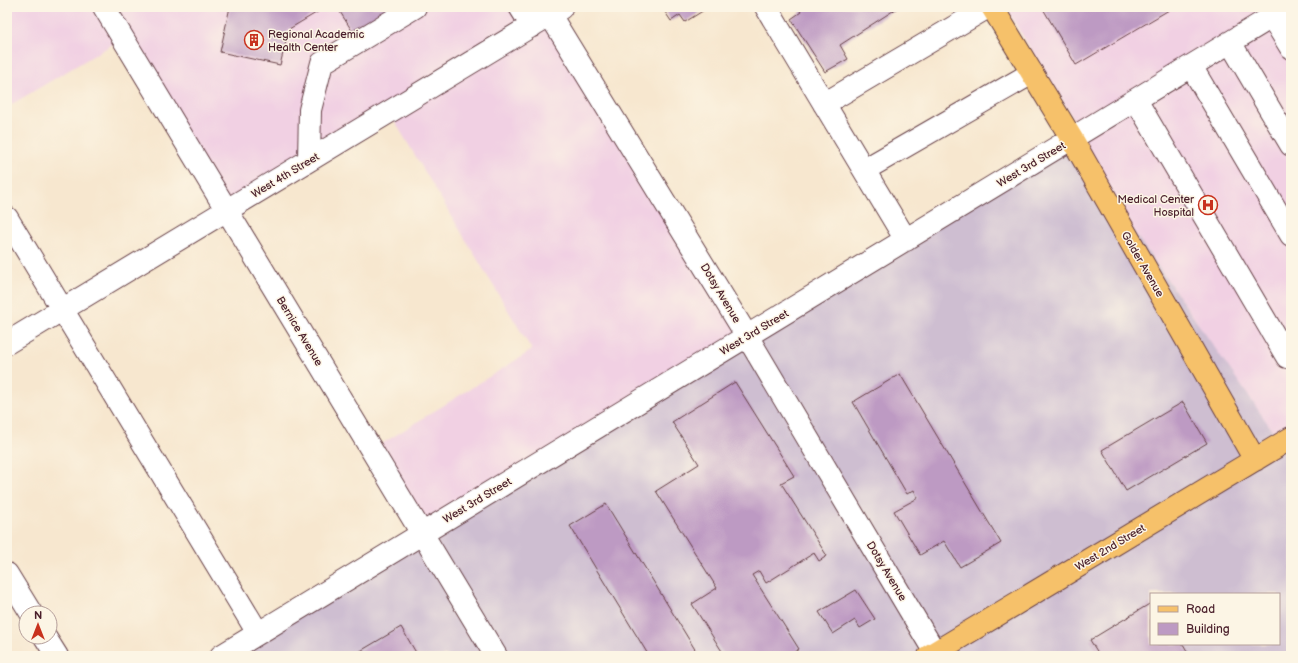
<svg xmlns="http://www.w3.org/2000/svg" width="1298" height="663" viewBox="0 0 1298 663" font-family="'Balsamiq Sans',sans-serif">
	<rect width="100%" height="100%" fill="#fcf5e5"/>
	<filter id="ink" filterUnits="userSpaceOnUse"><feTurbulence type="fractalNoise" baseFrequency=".025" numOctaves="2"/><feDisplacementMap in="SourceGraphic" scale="8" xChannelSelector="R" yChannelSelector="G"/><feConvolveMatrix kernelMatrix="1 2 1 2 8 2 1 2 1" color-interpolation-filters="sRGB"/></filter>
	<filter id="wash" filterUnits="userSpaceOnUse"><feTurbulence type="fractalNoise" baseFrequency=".012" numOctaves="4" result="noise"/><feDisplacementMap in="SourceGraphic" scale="16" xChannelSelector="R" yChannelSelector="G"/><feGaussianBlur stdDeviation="0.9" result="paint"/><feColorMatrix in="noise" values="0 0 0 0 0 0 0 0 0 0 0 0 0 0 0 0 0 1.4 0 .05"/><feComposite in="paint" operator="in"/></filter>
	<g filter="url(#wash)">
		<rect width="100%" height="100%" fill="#f7e7cf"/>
		<!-- built -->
		<path fill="#f1d0e3" d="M7,7H562L550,15L747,336L422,533L372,450L532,350L389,112L227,210L123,38L7,107Z
			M1005,7H1291V457L1268,424L1261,428L1195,319L1088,166L1082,133Z"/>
		<!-- industrial -->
		<path fill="#cebed1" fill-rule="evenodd" d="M1072,139L1088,166L1291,457V656H221ZM1151,594H1279V644H1151Z"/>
		<g id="blocks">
			<!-- building -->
			<path fill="#bd9ac3" d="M230,7H326L289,29L280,65L220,52Z
				M337,7H397L354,34Z
				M673,7H709L685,22L680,15L671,21L665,12Z
				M798,7H899L840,45L848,59L825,72L791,19L801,12Z
				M1042,7H1174L1076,65Z
				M900,374L1001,543L960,567L944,541L920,555L894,511L918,498L914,490L907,494L853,402Z
				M735,382L794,476L781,483L827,556L819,561L814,553L766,583L759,571L752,575L799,649L788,656H725L692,604L717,588L656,491L699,464L672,422Z
				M1183,402L1207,443L1126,491L1102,450Z
				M606,504L699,656H649L570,526Z
				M856,590L875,619L860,628L855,620L833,634L819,612Z
				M1151,603V644H1183L1190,656H1100L1090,640Z
				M401,627L418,656H352Z"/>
		</g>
	</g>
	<g filter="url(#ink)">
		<use href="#blocks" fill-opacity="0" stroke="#643d44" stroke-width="1"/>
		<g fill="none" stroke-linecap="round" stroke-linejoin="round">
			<!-- minor casing -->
			<g stroke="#643d44" stroke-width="24">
				<path id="minor" d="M104,7L496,656
					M520,7L532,26
					M766,7L906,240
					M550,15L747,336L937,656
					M1272,17L1291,48
					M1230,42L1291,145
					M1191,66L1291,235
					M1136,100L1287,357L1291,354
					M824,104L988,7
					M309,160L310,110L322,63L415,7
					M864,170L1032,73
					M7,218L258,633
					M7,343L561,8
					M7,574L31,613
					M45,637L57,656
					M221,656L1288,7"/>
			</g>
			<!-- major casing -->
			<g stroke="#643d44" stroke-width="24">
				<path id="major" d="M992,7L1072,139L1255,460
					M929,656L1291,438"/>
			</g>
			<!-- minor -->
			<use href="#minor" stroke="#fff" stroke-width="22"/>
			<!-- major -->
			<use href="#major" stroke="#f6c16b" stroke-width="22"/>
		</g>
	</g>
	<!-- icons -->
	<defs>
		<g id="building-ring" transform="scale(1)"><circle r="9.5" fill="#fcf5e5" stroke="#c8321e" stroke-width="1.5"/><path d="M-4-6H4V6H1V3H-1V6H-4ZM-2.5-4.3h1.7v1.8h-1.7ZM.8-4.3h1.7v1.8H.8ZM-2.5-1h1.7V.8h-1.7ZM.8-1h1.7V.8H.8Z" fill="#c8321e"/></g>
		<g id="hospital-ring" transform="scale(1)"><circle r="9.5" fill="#fcf5e5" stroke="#c8321e" stroke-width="1.5"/><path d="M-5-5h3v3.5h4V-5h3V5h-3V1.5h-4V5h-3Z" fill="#c8321e"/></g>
	</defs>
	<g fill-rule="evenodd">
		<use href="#building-ring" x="254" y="40"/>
		<use href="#hospital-ring" x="1208" y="205"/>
	</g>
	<g text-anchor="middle" stroke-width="3" stroke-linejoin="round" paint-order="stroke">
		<!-- poi labels -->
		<g font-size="11" fill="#4a1f2b" stroke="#fcf5e5" text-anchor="start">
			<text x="268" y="38">Regional Academic<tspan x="268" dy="13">Health Center</tspan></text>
			<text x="1194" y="203" text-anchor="end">Medical Center<tspan x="1194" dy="13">Hospital</tspan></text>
		</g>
		<!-- street labels -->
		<g font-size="11" fill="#4a1f2b" stroke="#fcf5e5">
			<text transform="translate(1031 164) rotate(-31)" y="4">West 3rd Street</text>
			<text transform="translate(285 175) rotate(-31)" y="4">West 4th Street</text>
			<text transform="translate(1143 264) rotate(60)" y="4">Golder Avenue</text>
			<text transform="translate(721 293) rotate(59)" y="4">Dotsy Avenue</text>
			<text transform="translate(300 331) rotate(59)" y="4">Bernice Avenue</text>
			<text transform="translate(754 332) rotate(-31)" y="4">West 3rd Street</text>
			<text transform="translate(477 500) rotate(-31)" y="4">West 3rd Street</text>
			<text transform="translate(1110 547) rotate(-31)" y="4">West 2nd Street</text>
			<text transform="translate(887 571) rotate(59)" y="4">Dotsy Avenue</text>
		</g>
	</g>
	<!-- margin -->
	<rect width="1298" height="663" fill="none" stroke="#fcf5e5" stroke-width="24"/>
	<!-- legend -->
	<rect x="1150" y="593" width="130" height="52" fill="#fcf5e5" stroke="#b59f9b"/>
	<rect x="1158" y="606" width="20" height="6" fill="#f6c16b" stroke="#b59f9b"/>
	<text x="1186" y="613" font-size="12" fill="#4a1f2b">Road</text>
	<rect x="1158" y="623" width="20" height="12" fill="#bd9ac3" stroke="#b59f9b"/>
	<text x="1186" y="633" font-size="12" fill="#4a1f2b">Building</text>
	<!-- north arrow -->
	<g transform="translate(38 625)"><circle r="19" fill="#fcf5e5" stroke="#b59f9b"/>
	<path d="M0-3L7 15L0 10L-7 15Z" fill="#c8321e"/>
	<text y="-6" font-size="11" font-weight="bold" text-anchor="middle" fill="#4a1f2b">N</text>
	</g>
</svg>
